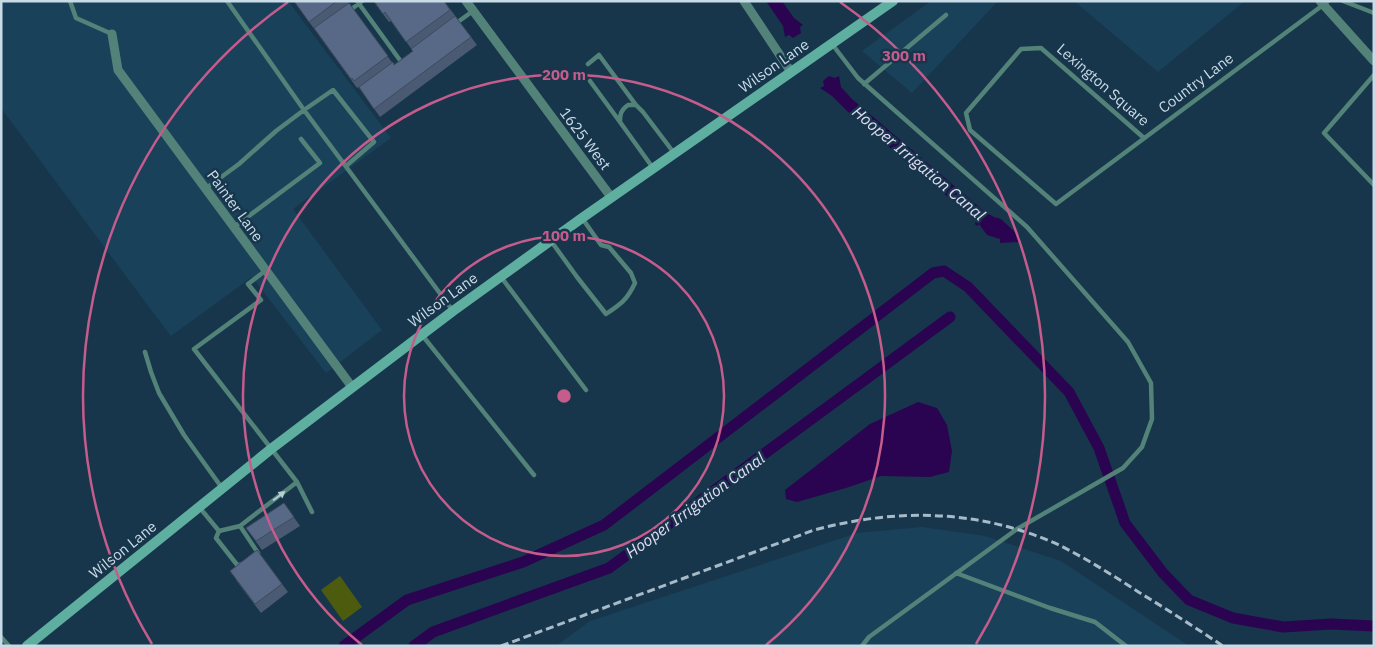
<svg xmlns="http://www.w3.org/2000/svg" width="1375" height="647" viewBox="0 0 1375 647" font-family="'IBM Plex Sans',sans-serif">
	<rect width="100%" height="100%" fill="#17364b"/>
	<!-- built -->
	<path fill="#1a415a" d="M1,1H288L391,138L293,209L382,330L326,373L252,277L171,336L143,299L1,108Z
		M931,1H998L912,93L862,51Z
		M1074,1H1245L1158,72Z
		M922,527L985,536L1061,561L1189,646H556L590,621L857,533Z"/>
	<!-- green -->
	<path fill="#4d5b0e" d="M340,576L362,607L343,621L321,590Z"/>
	<!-- water -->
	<path fill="#2a0450" d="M766,1H782L794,18L803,25L800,27L801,33L793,38L789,35L785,37L783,26Z
		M829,76L835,78L839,76L841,87L852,99L985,212L994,217L1001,219L1020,237V242L1000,243V239L987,235L979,224L977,226L975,224L976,221L847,111L832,96L820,88L824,86L823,81Z
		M918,402L937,408L947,425L952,451L949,472L930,477L881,476L846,488L797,502L786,499L785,490L870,424Z"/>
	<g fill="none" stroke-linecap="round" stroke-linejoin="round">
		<!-- canal -->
		<path stroke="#2a0450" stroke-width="11" d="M344,646L407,600L523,562L604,525L933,273L944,271L968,287L1069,392L1099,448L1125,523L1163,573L1189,600L1233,618L1283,627L1331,624L1374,626
			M414,646L433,632L609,568L950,317"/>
		<!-- service -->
		<path stroke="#528278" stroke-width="4.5" d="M70,1L76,18L112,34
			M227,1L304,110L333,90L374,142L346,166
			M357,1L402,63
			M1343,1L1374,13
			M348,12L362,1
			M455,24L473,11
			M832,44L858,78L1027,227L1128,342L1151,383L1152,419L1142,447L1123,468L1017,529L869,637L862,646
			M588,64L599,55L636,105
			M1374,75L1324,133L1374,185
			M590,81L620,122
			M864,84L946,15
			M1144,138L1041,48L1021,49L966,113L970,130L1056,204L1323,5L1328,1
			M653,168L620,122C620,114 621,110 628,105H636L643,112L674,153
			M205,189L239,164L276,131L304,110L453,311
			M234,227L320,163L301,139
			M551,241L577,277L606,314C621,304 627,300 635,283L631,273L609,247L601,245L582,218
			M501,277L586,390
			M422,335L534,475
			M145,352L151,372L159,393L184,435L222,488
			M297,482L312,512
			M200,508L219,531L216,538L238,566L241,564
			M240,526L297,482L194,349L261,300L248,284L265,271
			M219,531L240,526L258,553
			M956,573L1050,608L1095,622L1126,646
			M1,637L9,646"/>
		<!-- minor -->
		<path stroke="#528278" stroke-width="9" d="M466,1L611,197
			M744,1L791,72
			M1320,1L1374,61
			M112,34L118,70L352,387"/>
		<!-- secondary -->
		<path stroke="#5eaf9f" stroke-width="10" d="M27,646L271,449L453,311L582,218L893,1"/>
		<!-- rail -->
		<path stroke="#a6bac8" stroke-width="3" stroke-dasharray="8 4" stroke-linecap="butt" d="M501,646L814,530C897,508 979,509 1059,545C1087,559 1114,576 1140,593C1168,610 1196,628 1223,646"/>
	</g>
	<!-- wall -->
	<path fill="#4b5a73" d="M294,1H347L394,65L413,51L391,21L389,22L373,1H444L477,45L380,117L360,89L358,87L357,88Z
		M284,503L300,526L262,550L246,528Z
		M257,550L288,592L261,613L236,580Z"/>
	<!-- building -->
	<path fill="#576986" stroke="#3d4a5e" d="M294,1H337L309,22Z
		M374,1H444L450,10L406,42L385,12L383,14Z
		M349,3L388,56L354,81L352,78L351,79L314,28Z
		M455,16L471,37L374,109L359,87L393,62L394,65L413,51L411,49Z
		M284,503L294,517L256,541L246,528Z
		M257,550L282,584L255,604L230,571Z"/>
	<!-- one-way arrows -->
	<defs><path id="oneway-solid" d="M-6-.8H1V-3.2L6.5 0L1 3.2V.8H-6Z" transform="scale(1.25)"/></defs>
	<use fill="#b8ced7" href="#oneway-solid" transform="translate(279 496) rotate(-37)"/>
	<!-- distance rings -->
	<g fill="none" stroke="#c55c8c" stroke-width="2.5">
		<circle cx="564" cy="396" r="160"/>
		<path d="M362 645A321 321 0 1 1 766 645"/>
		<path d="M152 644A481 481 0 0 1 288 2M840 2A481 481 0 0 1 976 644"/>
	</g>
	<g text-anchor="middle" stroke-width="5" stroke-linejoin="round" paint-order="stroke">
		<!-- street labels -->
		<g font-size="15" fill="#cadbe8" stroke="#17364b">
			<text transform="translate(774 66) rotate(-35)" y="5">Wilson Lane</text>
			<text transform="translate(1196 83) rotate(-37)" y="5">Country Lane</text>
			<text transform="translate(1103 85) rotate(41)" y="5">Lexington Square</text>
			<text transform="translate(585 139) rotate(53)" y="5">1625 West</text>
			<text transform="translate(235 206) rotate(54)" y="5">Painter Lane</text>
			<text transform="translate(443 300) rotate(-36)" y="5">Wilson Lane</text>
			<text transform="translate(123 550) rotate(-39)" y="5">Wilson Lane</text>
		</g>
		<!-- water labels -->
		<g font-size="16" font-style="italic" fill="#e2dcf2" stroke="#17364b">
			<text transform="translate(919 163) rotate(40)" y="6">Hooper Irrigation Canal</text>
			<text transform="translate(695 505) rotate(-36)" y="6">Hooper Irrigation Canal</text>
		</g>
	</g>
	<circle cx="564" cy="396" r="8" fill="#c55c8c" stroke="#17364b" stroke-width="2.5"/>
	<g font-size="15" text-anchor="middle" font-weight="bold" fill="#c55c8c" stroke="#17364b" stroke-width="5" stroke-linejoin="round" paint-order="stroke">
		<text x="904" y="61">300 m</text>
		<text x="564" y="80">200 m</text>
		<text x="564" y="241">100 m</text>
	</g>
	<!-- border -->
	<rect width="1375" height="647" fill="none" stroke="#cadbe8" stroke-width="5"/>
</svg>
